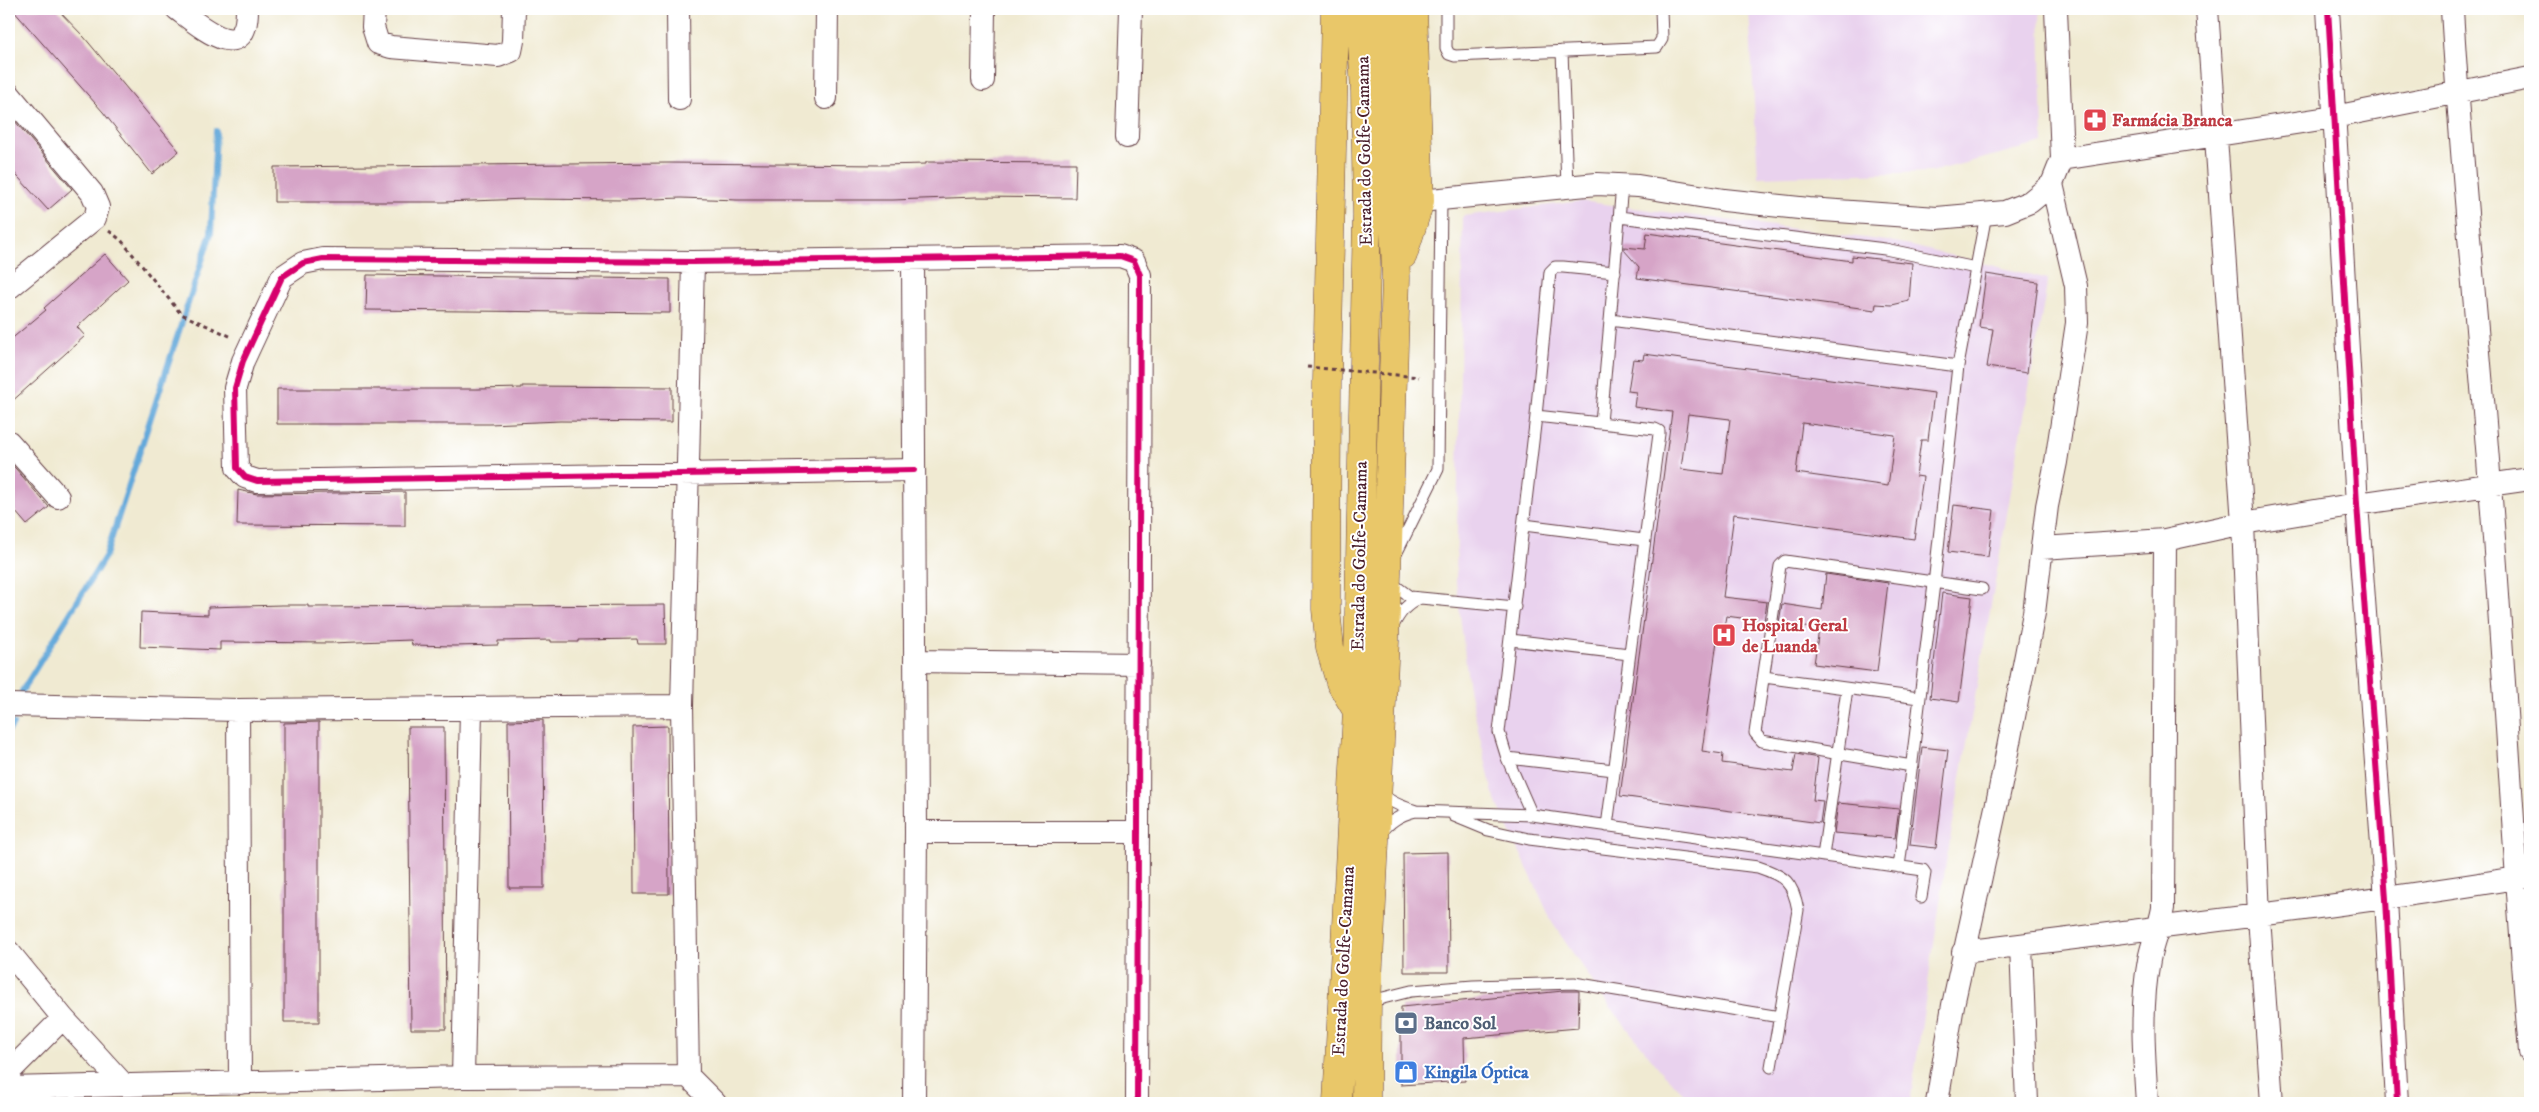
<svg xmlns="http://www.w3.org/2000/svg" width="2539" height="1112" viewBox="0 0 2539 1112" font-family="'IM FELL DW Pica',serif">
	<rect width="100%" height="100%" fill="#fff"/>
	<filter id="ink" filterUnits="userSpaceOnUse"><feTurbulence type="fractalNoise" baseFrequency=".02" numOctaves="2"/><feDisplacementMap in="SourceGraphic" scale="10" xChannelSelector="R" yChannelSelector="G"/><feConvolveMatrix kernelMatrix="1 2 1 2 8 2 1 2 1" color-interpolation-filters="sRGB"/></filter>
	<filter id="wash" filterUnits="userSpaceOnUse"><feTurbulence type="fractalNoise" baseFrequency=".0096" numOctaves="4" result="noise"/><feDisplacementMap in="SourceGraphic" scale="20" xChannelSelector="R" yChannelSelector="G"/><feGaussianBlur stdDeviation="1.12" result="paint"/><feColorMatrix in="noise" values="0 0 0 0 0 0 0 0 0 0 0 0 0 0 0 0 0 1.4 0 .05"/><feComposite in="paint" operator="in"/></filter>
	<g filter="url(#wash)">
		<rect width="100%" height="100%" fill="#f0ead2"/>
		<!-- built -->
		<path fill="#e9d2ee" d="M1749,9H2040L2043,143L1930,172L1758,177Z
			M1581,201L1895,242L2048,279L1946,863L1910,1103H1694L1661,1071L1605,1000L1553,924L1493,794L1469,689L1456,582L1463,216Z"/>
		<g fill="none" stroke-linecap="round" stroke-linejoin="round">
			<!-- stream -->
			<path stroke="#64a9da" stroke-width="6" d="M22,691L106,555L211,233L216,131
				M9,730L13,724"/>
		</g>
		<g id="blocks">
			<!-- building -->
			<path fill="#d6a4c7" fill-rule="evenodd" d="M12,9H57L84,37L179,151L152,174L103,112Z
				M9,114L72,189L48,210L9,167Z
				M926,162L1076,163L1075,198L977,197L893,200H737L681,198L625,200L527,199L443,202H274V167L668,163L881,165L926,164Z
				M1647,233L1852,261V256L1912,263L1909,301L1892,305L1876,304L1875,310L1637,278L1639,267L1624,250V247L1645,249Z
				M105,254L128,280L77,327L85,336L9,404V341L46,310L44,308Z
				M1986,274L2038,282L2027,373L1987,367L1993,329L1979,327Z
				M367,275L670,279V313L366,310Z
				M1644,354L1934,393L1928,440H1921L1916,476L1923,477L1914,539L1734,514L1723,597L1767,602L1764,621L1726,616L1724,627L1719,626L1702,751L1723,754L1722,763L1793,772L1796,754L1818,758L1813,800L1823,801L1820,823L1620,796L1672,412L1634,407L1636,392L1628,391L1633,359L1643,360ZM1688,414L1730,419L1723,474L1681,469ZM1802,423L1895,435L1888,486L1796,473Z
				M522,386L672,387V422L560,421L490,424H277V389H478L522,388Z
				M9,461L49,507L27,525L9,504Z
				M238,490L257,494L405,492V526L237,525Z
				M1954,505L1994,510L1988,557L1948,552Z
				M1826,574L1888,583L1877,672L1814,664L1819,629L1779,623L1782,604L1822,610Z
				M1942,593L1972,597L1959,702L1930,698Z
				M282,605H308V607L665,605L666,644H638L637,639L578,640V642H551V640L498,641V645L454,646L412,645L411,640L331,643L220,642V650L140,647L141,612L208,615V607Z
				M543,720L544,888H509L508,721Z
				M319,722V1022H284V723Z
				M668,726L669,894H634L633,727Z
				M408,727H444L446,1029H411Z
				M1922,747L1948,750L1936,848L1910,845Z
				M1838,803L1899,809L1895,838L1834,833Z
				M1448,852L1449,972H1404L1403,853Z
				M1563,991H1579L1578,1028L1464,1038L1465,1081L1401,1085V1007Z"/>
		</g>
	</g>
	<g filter="url(#ink)">
		<use href="#blocks" fill-opacity="0" stroke="#633d44" stroke-width="1"/>
		<g fill="none" stroke-linecap="round" stroke-linejoin="round">
			<!-- lane casing -->
			<g stroke="#633d44" stroke-width="13">
				<path id="lane" d="M1446,9V48L1449,54L1455,56L1657,47L1662,39L1661,9
					M1562,51L1567,186
					M1619,217L1885,249L1976,268
					M1610,320L1958,366L1934,584L1899,867
					M1958,366L1986,214
					M1536,416L1655,429L1659,431V434L1607,826
					M1601,423L1622,185
					M1524,525L1644,540
					M1395,556L1438,469L1441,199
					M1390,582L1410,597L1515,607
					M1393,626C1400,612 1406,605 1420,598
					M1511,640L1629,654
					M1764,677L1919,698
					M1507,758L1614,770
					M1912,766L1762,741L1755,733L1780,566L1785,561L1982,589
					M1381,791C1387,802 1404,807 1416,811L1532,815L1923,870L1925,873L1921,897
					M1532,815L1507,758L1499,732L1536,416L1550,272L1555,267H1563L1615,272
					M1454,816L1488,830L1529,839L1758,867C1785,876 1793,882 1798,910L1771,1067
					M1380,835C1389,821 1400,815 1416,811
					M1823,856L1847,689
					M1367,1002L1411,991L1473,986L1574,983L1780,1017"/>
			</g>
			<!-- street casing -->
			<g stroke="#633d44" stroke-width="24">
				<path id="street" d="M177,9C200,26 247,68 247,9
					M374,9L373,27L378,43L391,47L498,56L511,51L513,41L514,9
					M678,9L679,99
					M2207,9L2243,523L2259,917L2272,1103
					M2328,9L2357,504L2386,899L2397,1103
					M2452,9C2461,168 2478,327 2490,486C2505,674 2514,863 2530,1052
					M983,80L984,9
					M9,94L92,193L98,207L95,218L9,288
					M826,98L827,9
					M1127,137L1131,9
					M2062,159L2334,117L2530,78
					M1420,201L1597,184L1638,186L1724,200L1809,209L1937,218L2005,212L2030,202L2052,184L2062,159L2056,9
					M913,259L916,832L914,1103
					M9,442L58,497
					M914,470L257,481L245,477L237,468L235,388L243,361L282,277L303,263L323,259L693,262L1120,256L1134,261L1140,275L1137,1103
					M2042,548L2165,540L2243,523L2357,504L2530,479
					M915,661L1139,664
					M9,705L238,710L682,706
					M238,710L240,1083
					M916,832H1138
					M2021,945L2027,1103
					M9,952L63,1018L124,1085
					M1963,952C2152,928 2341,907 2529,876
					M9,1072L63,1018
					M688,1076L682,706L693,262
					M463,1077L471,709
					M9,1088L463,1077L688,1076L715,1103
					M1937,1103L1953,1005L2000,789L2034,613L2047,506L2056,462L2077,323L2076,286L2052,184
					M2147,1103C2144,1056 2140,1008 2149,960C2152,943 2160,926 2163,908L2165,540"/>
			</g>
			<!-- highway casing -->
			<g stroke="#633d44" stroke-width="29">
				<path id="highway" d="M1335,9L1327,381L1326,609L1330,648L1340,682L1356,709
					M1403,255L1420,201L1413,9
					M1337,1103L1357,710L1367,215L1365,91L1360,9
					M1366,1103L1367,1002L1385,641L1396,278L1388,9"/>
			</g>
			<!-- path -->
			<path stroke="#633d44" stroke-width="3" stroke-dasharray="4 4" stroke-linecap="butt" d="M109,231L121,240L181,314L232,337"/>
			<!-- lane -->
			<use href="#lane" stroke="#fff" stroke-width="11"/>
			<!-- street -->
			<use href="#street" stroke="#fff" stroke-width="22"/>
			<!-- highway -->
			<use href="#highway" stroke="#e9c769" stroke-width="28"/>
			<!-- path-bridge -->
			<path stroke="#633d44" stroke-width="3" stroke-dasharray="4 4" stroke-linecap="butt" d="M1307,367L1419,377"/>
			<!-- cycleway casing -->
			<g stroke="#fff" stroke-width="9">
				<path id="cycleway" d="M2328,9L2357,504L2386,899L2397,1103
					M914,470L257,481L245,477L237,468L235,388L243,361L282,277L303,263L323,259L693,262L1120,256L1134,261L1140,275L1137,1103"/>
			</g>
			<!-- cycleway -->
			<use href="#cycleway" stroke="#d6006c" stroke-width="6"/>
		</g>
	</g>
	<!-- icons -->
	<defs>
		<g id="pharmacy-square" transform="scale(1.25)"><rect x="-9" y="-9" width="18" height="18" rx="4" fill="#e0444e" stroke="#fff"/><path d="M-2-6h4v4h4v4h-4v4h-4v-4h-4v-4h4Z" fill="#fff"/></g>
		<g id="hospital-square" transform="scale(1.25)"><rect x="-9" y="-9" width="18" height="18" rx="4" fill="#e0444e" stroke="#fff"/><path d="M-5-5h3v3.5h4V-5h3V5h-3V1.5h-4V5h-3Z" fill="#fff"/></g>
		<g id="bank-square" transform="scale(1.25)"><rect x="-9" y="-9" width="18" height="18" rx="4" fill="#5c6f8a" stroke="#fff"/><path d="M-6-4H6V4H-6ZM0-2.3a2.3 2.3 0 1 0 0 4.6a2.3 2.3 0 1 0 0-4.6Z" fill="#fff"/></g>
		<g id="shop-square" transform="scale(1.25)"><rect x="-9" y="-9" width="18" height="18" rx="4" fill="#3f7fe0" stroke="#fff"/><path d="M-5-2.5h2.3a2.7 3.5 0 0 1 5.4 0H5L5.5 6h-11ZM-1.5-2.5h3a1.5 2.3 0 0 0-3 0Z" fill="#fff"/></g>
	</defs>
	<g fill-rule="evenodd">
		<use href="#pharmacy-square" x="2095" y="120"/>
		<use href="#hospital-square" x="1724" y="635"/>
		<use href="#bank-square" x="1406" y="1023"/>
		<use href="#shop-square" x="1406" y="1072"/>
	</g>
	<g text-anchor="middle" stroke-width="4" stroke-linejoin="round" paint-order="stroke">
		<!-- health labels -->
		<g font-size="18" font-weight="bold" fill="#be3a42" stroke="#fff" text-anchor="start">
			<text x="2112" y="126">Farmácia Branca</text>
			<text x="1742" y="631">Hospital Geral<tspan x="1742" dy="21">de Luanda</tspan></text>
		</g>
		<!-- street labels -->
		<g font-size="18" fill="#4a1f2b" stroke="#fff">
			<text transform="translate(1364 151) rotate(-91)" y="6">Estrada do Golfe-Camama</text>
			<text transform="translate(1359 556) rotate(-89)" y="6">Estrada do Golfe-Camama</text>
			<text transform="translate(1343 961) rotate(-87)" y="6">Estrada do Golfe-Camama</text>
		</g>
		<!-- service labels -->
		<g font-size="18" font-weight="bold" fill="#4e5e75" stroke="#fff" text-anchor="start">
			<text x="1424" y="1029">Banco Sol</text>
		</g>
		<!-- shop labels -->
		<g font-size="18" font-weight="bold" fill="#366cbe" stroke="#fff" text-anchor="start">
			<text x="1424" y="1078">Kingila Óptica</text>
		</g>
	</g>
	<!-- margin -->
	<rect width="2539" height="1112" fill="none" stroke="#fff" stroke-width="30"/>
</svg>
